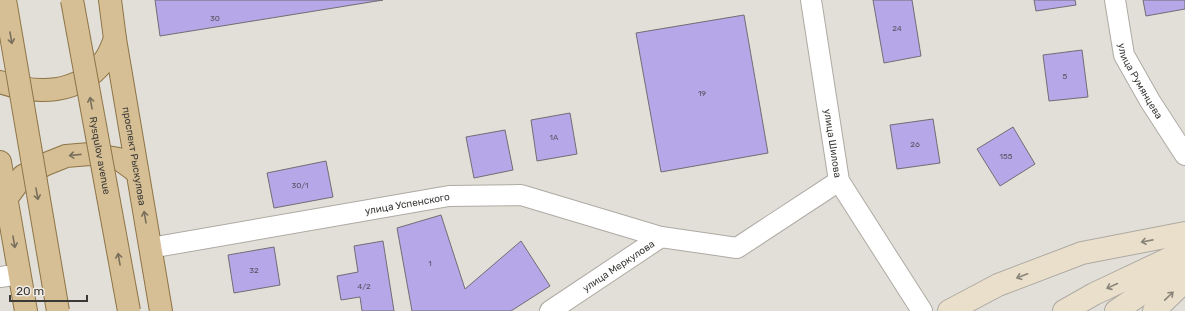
<svg xmlns="http://www.w3.org/2000/svg" width="1185" height="311" viewBox="0 0 1185 311" font-family="Rubik,sans-serif">
	<rect width="100%" height="100%" fill="#e2dfd8"/>
	<!-- building -->
	<path fill="#b5a7e8" stroke="#6f6e74" d="M155,0H383L160,36Z
		M873,0H912L921,56L884,63Z
		M1034,0H1075L1076,5L1036,11Z
		M1143,0H1185V9L1146,16Z
		M744,15L768,153L661,172L636,33Z
		M1082,50L1088,97L1049,101L1043,55Z
		M570,113L577,154L537,161L531,120Z
		M933,119L940,163L897,169L890,125Z
		M1013,127L1035,164L1000,186L977,149Z
		M505,130L513,170L474,178L466,137Z
		M326,161L333,197L274,208L267,173Z
		M441,215L465,289L521,241L550,286L511,311H412L397,228Z
		M383,241L394,311H362L360,297L341,300L337,276L358,272L354,246Z
		M274,247L280,285L234,293L228,255Z"/>
	<g fill="none" stroke-linecap="round" stroke-linejoin="round">
		<!-- minor casing -->
		<g stroke="#aeaaa4" stroke-width="22">
			<g id="minor">
				<path id="s1" d="M811,0L839,181L922,311"/>
				<path id="s2" d="M1115,0L1124,55L1150,101L1185,155"/>
				<path id="s3" d="M150,248L449,196L521,195L661,237"/>
				<path d="M0,277L20,274"/>
				<path id="s4" d="M550,311L661,237L737,248L839,181"/>
			</g>
		</g>
		<!-- secondary casing -->
		<g stroke="#aeaaa4" stroke-width="24">
			<path id="secondary" d="M949,311L998,285L1082,253L1185,233
				M1064,311L1094,294L1185,251
				M1116,311L1185,264
				M1154,311L1185,281"/>
		</g>
		<!-- primary casing -->
		<g stroke="#8d7446" stroke-width="24">
			<g id="primary">
				<path id="s5" d="M110,0L115,39L161,311"/>
				<path d="M0,82C37,95 78,95 104,61C109,55 112,46 115,39"/>
				<path d="M0,162L26,311"/>
				<path d="M6,199L23,176L46,164L66,156L90,154L119,159L137,172"/>
			</g>
		</g>
		<!-- minor -->
		<use href="#minor" stroke="#fff" stroke-width="20"/>
		<!-- secondary -->
		<use href="#secondary" stroke="#eadfca" stroke-width="22"/>
		<!-- primary -->
		<use href="#primary" stroke="#d6bf95" stroke-width="22"/>
		<!-- primary-bridge casing -->
		<g stroke="#8d7446" stroke-width="24" stroke-linecap="butt">
			<g id="primary-bridge">
				<path d="M5,0L58,311"/>
				<path id="s6" d="M72,0L129,311"/>
			</g>
		</g>
		<!-- primary-bridge -->
		<use href="#primary-bridge" stroke="#d6bf95" stroke-width="22"/>
	</g>
	<!-- one-way arrows -->
	<defs><path id="oneway-shaft" d="M-6 0H5M1.5-3L5.5 0L1.5 3" fill="none" stroke-width="1.6" stroke-linecap="round" stroke-linejoin="round"/></defs>
	<g stroke="#786f5c">
		<use href="#oneway-shaft" transform="translate(11 38) rotate(80)"/>
		<use href="#oneway-shaft" transform="translate(91 103) rotate(-100)"/>
		<use href="#oneway-shaft" transform="translate(75 155) rotate(174)"/>
		<use href="#oneway-shaft" transform="translate(37 194) rotate(80)"/>
		<use href="#oneway-shaft" transform="translate(145 217) rotate(-100)"/>
		<use href="#oneway-shaft" transform="translate(14 242) rotate(80)"/>
		<use href="#oneway-shaft" transform="translate(119 259) rotate(-100)"/>
	</g>
	<g stroke="#898479">
		<use href="#oneway-shaft" transform="translate(1147 241) rotate(169)"/>
		<use href="#oneway-shaft" transform="translate(1022 276) rotate(159)"/>
		<use href="#oneway-shaft" transform="translate(1112 286) rotate(155)"/>
		<use href="#oneway-shaft" transform="translate(1169 296) rotate(-44)"/>
	</g>
	<g text-anchor="middle" stroke-width="3" stroke-linejoin="round" paint-order="stroke">
		<!-- number labels -->
		<g font-size="8" fill="#595462">
			<text x="215" y="21">30</text>
			<text x="897" y="31">24</text>
			<text x="1065" y="79">5</text>
			<text x="702" y="96">19</text>
			<text x="554" y="140">1А</text>
			<text x="915" y="147">26</text>
			<text x="1006" y="159">155</text>
			<text x="300" y="188">30/1</text>
			<text x="430" y="266">1</text>
			<text x="254" y="273">32</text>
			<text x="364" y="289">4/2</text>
		</g>
		<!-- street labels -->
		<g font-size="10" fill="#3a3936" stroke="#f0ece5">
			<text dy="4" stroke="none"><textPath href="#s2" startOffset="86">улица Румянцева</textPath></text>
			<text dy="4" stroke="none"><textPath href="#s1" startOffset="145">улица Шилова</textPath></text>
			<text dy="4" stroke="none"><textPath href="#s6" startOffset="158">Rysqulov avenue</textPath></text>
			<text dy="4" stroke="none"><textPath href="#s5" startOffset="158">проспект Рыскулова</textPath></text>
			<text dy="4" stroke="none"><textPath href="#s3" startOffset="261">улица Успенского</textPath></text>
			<text dy="4" stroke="none"><textPath href="#s4" startOffset="82">улица Меркулова</textPath></text>
		</g>
	</g>
	<!-- scale -->
	<path d="M10 295v6h77v-6" fill="none" stroke="#3a3936" stroke-width="2"/>
	<text x="16" y="295" font-size="12" fill="#3a3936" stroke="#f0ece5" stroke-width="3" paint-order="stroke">20 m</text>
</svg>
